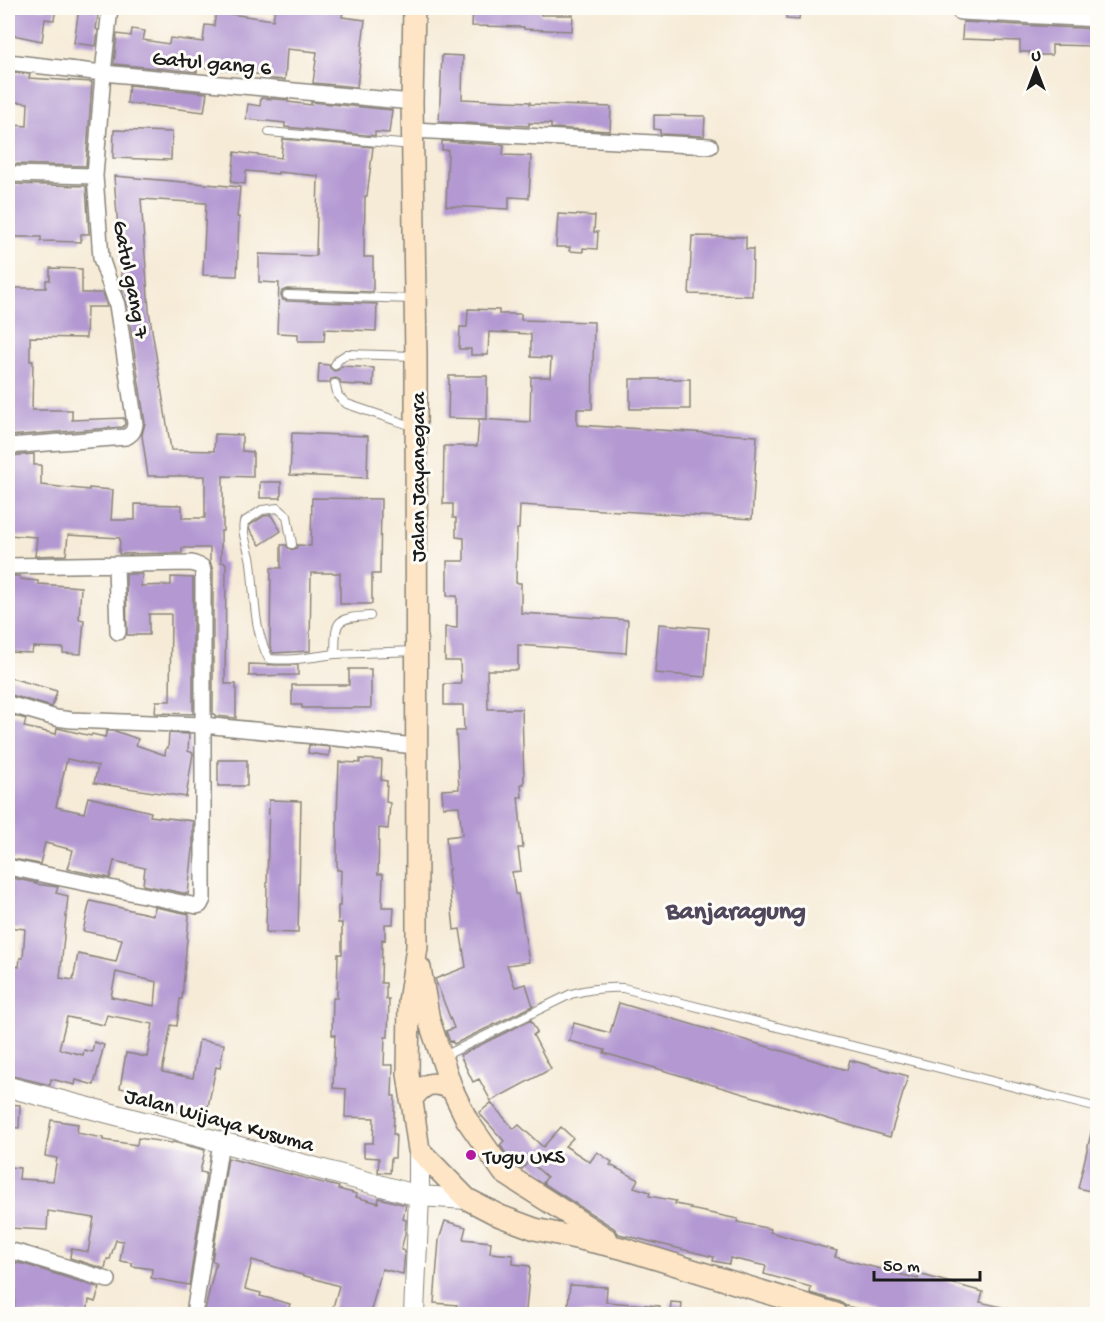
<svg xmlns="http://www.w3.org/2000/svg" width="1105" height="1322" viewBox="0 0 1105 1322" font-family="'Gochi Hand',sans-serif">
	<rect width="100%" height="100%" fill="#fdfcf7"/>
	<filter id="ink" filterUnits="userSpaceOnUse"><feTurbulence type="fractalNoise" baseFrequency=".0167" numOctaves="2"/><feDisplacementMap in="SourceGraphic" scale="12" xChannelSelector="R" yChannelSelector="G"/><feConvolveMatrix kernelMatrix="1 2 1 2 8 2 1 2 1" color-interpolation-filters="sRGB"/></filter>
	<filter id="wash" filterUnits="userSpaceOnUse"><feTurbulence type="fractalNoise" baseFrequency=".008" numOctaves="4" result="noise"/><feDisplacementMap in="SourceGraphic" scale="24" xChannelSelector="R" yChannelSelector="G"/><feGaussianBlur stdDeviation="1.35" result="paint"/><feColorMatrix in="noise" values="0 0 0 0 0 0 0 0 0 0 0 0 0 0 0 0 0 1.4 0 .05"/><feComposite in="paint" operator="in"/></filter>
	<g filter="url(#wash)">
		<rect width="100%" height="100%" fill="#f6ebd7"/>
		<g id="blocks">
			<!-- building -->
			<path fill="#b398d2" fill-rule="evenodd" d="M8,8H56L54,20L45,19L42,41L8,34Z
				M79,8H99L96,29L98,30L96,46L74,43Z
				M275,8H312L343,11L342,17L365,20L357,87L313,83L317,52L287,49L285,80L263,78L264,75L197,67V72L114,64L117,34L131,36L132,29L145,31L143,40L169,44L170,38L203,42L205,25L214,26L216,12L273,20Z
				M473,8H541V15H573L572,31L524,29V27L472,26Z
				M787,8H800L799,20L786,19Z
				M963,22L1098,29V46L1052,45V55H1030V52H1020V41L962,39Z
				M442,55L463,56L462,99L530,102V104L611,107L610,131L551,128V124L529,123V126L439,122Z
				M8,72L30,74L29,78L92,82L86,166L9,164L12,125L27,126L28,103L8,101Z
				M129,85L207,93L204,112L127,103Z
				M261,98L288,100V102L311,105V102L392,110L389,133L375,132V136L285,127V123L246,119L248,104L260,106Z
				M654,115L705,116L704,136L660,134V130L654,129Z
				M114,130L172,132L171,160L113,158Z
				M283,139L373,147L367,196H365L364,257H373V292L287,289L282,291L281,295L283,300L287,301L377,304L376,331L325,329L324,341H298V334L277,333L279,283L259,282V254L316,256L318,176L278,172V174L246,171L245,184L231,182L235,152L281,158Z
				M442,141L504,145L503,155L531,156L529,198L509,197V209L446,206L448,150H442Z
				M114,176L240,187L237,217H239L237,276L203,275L206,203L141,199L149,311L171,450L214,451L215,434L242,435V451L253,452V477L223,476V531H221V562L226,563L225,684H236V718L215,716V715L213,714V571L210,561V548H182V553L119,554L120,538L68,535L66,555L35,556L37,537L8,535V456L34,454V465H41V485L89,490V488L113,490L111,520H135V504L182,505V518H205V476H148L142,435L145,423L127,304L123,294Z
				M8,184L86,186L89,234H81V242L41,241V237H8Z
				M558,214L595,216L594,232H598L597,249L583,248V252L569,251L570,247H556Z
				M692,236L746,237V249H753L752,296L689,294Z
				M50,268L82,269V293H103L107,307H87L86,338L30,337V361H33L32,410H72V420L124,418L125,424L123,427L8,436V288H46V280H50Z
				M468,309L499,310V314H521V320L594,322L592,409H577V425L757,436L752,519L520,505L519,529H517L516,583H521V613L628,620L626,653L518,645V670H487L488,709H522L524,784H521L522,797H518L523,848H518L521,871L512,872L515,894H518L529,962L507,965L515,987L526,984L533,1006L454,1044L452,1041L450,1042L446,1031L454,1028L435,979L466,967L460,929L454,930L448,870H449L446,837L462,835L459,806L443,807L442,790L459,789L456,731H464L463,705H444V684H461L460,661H445V627L457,628V596H447V561H464V538L456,537V518H453V504H443L444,446H477L479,419L530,422L531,377H550L551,358L531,357V334L489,332L488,355H471V349H459L460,327H467Z
				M319,364L329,365L330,368L334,371L338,370L342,366L374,368L373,386L341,384L340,380L336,378L331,379L329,383H318Z
				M449,376H487V419L448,418Z
				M630,379H690V409H630Z
				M292,433L368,436L367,478L290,475Z
				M260,482H281V498H260Z
				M312,498L381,499L380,574H372V604H340V573H311L310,651L273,653L270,646L271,568H281V545H286L288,548L292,550L296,548L298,545L311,546Z
				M271,515L281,531L260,545L249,529L250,525L264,516Z
				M126,574H142L141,586L171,585V577L193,578V714L155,713L156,701H170L171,614H149V635H127Z
				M8,576H20V579L38,581V584L81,587L79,619L84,620L81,654L63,653V648L33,647L32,653L8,652Z
				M659,624L709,628L705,677L655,673Z
				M249,664L277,665H298V675L249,676Z
				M349,669H371V708H302V705H292V685H349Z
				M11,678L57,691L52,707L8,694Z
				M8,714L26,719L24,727L56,734L57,728L91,736L92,734L105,737L107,731H115L138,739L136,745L165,755L166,748H168L169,733L189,734L188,751L193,753L186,797L94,783L98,766L67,759L56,807L84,813L88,797L151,812L150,816L193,821V849L188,894L143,885L145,868L114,861L110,878L68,869L73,850L45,843L40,864L8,858Z
				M309,745L330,747L329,756L308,753Z
				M360,759L382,760L381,780L387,781L386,802L390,803L388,829L379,828L378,874H383L382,907H394L393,924H385V940L382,939L381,983H386V999H389L388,1037H385L384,1065H393L392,1096H395L393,1134H396L395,1158H391L390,1173L378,1172L379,1158L364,1157V1143H373L374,1118L345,1117L346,1089L333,1088L335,1035H332L333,998H337L338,954H342V923H338V906H340L341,870H337V816L339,762L360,763Z
				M218,760H247V786H218Z
				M269,800L301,801L298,933L266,932Z
				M8,877L36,883L35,884L58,887L56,893L68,896L60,978L73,980L78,954L116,962L122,939L83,931L90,901L153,915L155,907L189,914L182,999H180L177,1026L171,1025L162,1072L193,1078L199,1040L224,1044L220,1068L216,1067L206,1117L167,1110V1113L155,1110L157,1102L139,1099L140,1092L120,1088L126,1053L147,1057L153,1024L107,1015L104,1025L67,1017L59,1049L83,1055L84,1050L92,1052L94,1042L104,1045L94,1085L76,1080L75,1085L51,1079L50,1085L8,1075V964L19,967L20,958H23L25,929L8,927ZM116,972L157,982L155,1006L111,997Z
				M619,1003L847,1070L850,1060L908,1076L890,1137L604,1053L605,1050L569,1041L574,1023L610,1033Z
				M531,1020L537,1032L533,1035L551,1069L491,1101L479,1079L473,1082L460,1055Z
				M491,1103L514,1129L519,1125L543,1147L561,1127L573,1138L565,1146L590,1162L597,1152L612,1162L610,1165L638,1179L634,1187L650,1192L649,1196L676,1201L675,1204L691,1207L690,1209L738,1219L737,1222L771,1229L770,1232L837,1251L835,1257L918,1279L919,1274L983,1292L980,1302L1014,1310L1013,1314H878L846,1306L840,1302L810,1293L811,1287L764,1274L766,1266L730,1258L729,1264L713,1261L714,1257L619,1234L614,1228L543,1183L547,1177L529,1161L522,1169L513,1164L500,1145L504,1141L479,1113Z
				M8,1104L20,1105L19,1128L8,1127Z
				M51,1120L78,1124L77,1133L103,1138V1140L137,1145L138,1138L172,1143L173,1142L205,1150L200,1172L206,1173L189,1285L151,1278L152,1269L132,1266V1263L120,1261L123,1241L116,1240L110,1259H107L105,1269L70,1258L71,1249L88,1252L94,1218L48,1211L47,1230L8,1228V1167L20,1168L19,1179L53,1181L57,1158L45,1156Z
				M1093,1125L1098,1126V1193L1078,1188Z
				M228,1158L339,1187L338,1189L357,1194L356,1197L378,1203L379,1198L406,1205L403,1219L406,1220L405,1234L401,1250L405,1251L403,1274L382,1269L370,1314H331L339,1286L252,1260L245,1289L261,1293L260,1296L290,1304L287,1314H268L256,1312L255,1314H204L216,1262L212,1261Z
				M445,1221L466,1227L463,1239L491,1242L490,1253L513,1255V1264L530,1266L526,1310H521L520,1314H454L457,1305L434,1303L439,1240Z
				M8,1262L24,1264L100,1288L95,1302L89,1300L87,1314L72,1313V1314H14L16,1278H8Z
				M570,1285L607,1287L606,1302L660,1306L659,1314H567Z
				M671,1302L682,1303L681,1314H670Z"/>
		</g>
	</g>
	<g filter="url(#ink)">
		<use href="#blocks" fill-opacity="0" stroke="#89847a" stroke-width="1.5"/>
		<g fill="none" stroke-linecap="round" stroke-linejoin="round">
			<!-- service casing -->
			<g stroke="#89847a" stroke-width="10">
				<path id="service" d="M269,132L412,145
					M287,295L414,299
					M335,365L338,360L347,354L415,356
					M335,384L338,396L347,404L415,427
					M292,544L287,516L278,508L262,510L244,522C241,536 250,550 251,563C255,595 253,629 269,659C293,661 312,657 335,654
					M370,616C334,618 336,620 335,654L415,651
					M442,1057L571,994C589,989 604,987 623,988L1098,1108"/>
			</g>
			<!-- minor casing -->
			<g stroke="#89847a" stroke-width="18">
				<path id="minor" d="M960,12L1098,19
					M8,62L103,73L412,102
					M413,130L710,146
					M8,174L95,176
					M8,446L126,437C132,434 134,431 135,424L117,305L101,258L95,176L103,73L110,8
					M116,565L118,632
					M8,566L192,563L202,567L203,571V899L200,905L197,906L8,867
					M8,704L56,718L71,720L203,725L416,746
					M8,1250L27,1255L108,1280
					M194,1314L221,1142"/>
			</g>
			<!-- tertiary casing -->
			<g stroke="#89847a" stroke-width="22">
				<path id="tertiary" d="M8,1087L221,1142L419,1196L467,1199
					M414,1314L419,1196V1150"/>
			</g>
			<!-- secondary casing -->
			<g stroke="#89847a" stroke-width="24">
				<path id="secondary" d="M414,8L412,102L416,356L417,947L409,1002L408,1074L419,1150L467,1199L500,1216L535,1229L621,1248L836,1314
					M420,968L429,1020L452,1089L467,1120L504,1173L607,1239
					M411,1100C424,1083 432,1080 452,1089"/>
			</g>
			<!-- service -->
			<use href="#service" stroke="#fff" stroke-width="8"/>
			<!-- minor -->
			<use href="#minor" stroke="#fff" stroke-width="15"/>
			<!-- tertiary -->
			<use href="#tertiary" stroke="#fff" stroke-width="20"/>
			<!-- secondary -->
			<use href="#secondary" stroke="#fde5c5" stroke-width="21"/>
		</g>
	</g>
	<!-- markers -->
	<circle fill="#b5179e" stroke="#fdfcf7" stroke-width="2" cx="471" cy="1155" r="6"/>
	<g text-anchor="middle" stroke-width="6" stroke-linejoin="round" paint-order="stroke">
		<!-- street labels -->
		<g font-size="22" fill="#1c1c1c" stroke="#fdfcf7">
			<text transform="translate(212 61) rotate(5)" y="8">Gatul gang 6</text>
			<text transform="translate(133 279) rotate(79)" y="8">Gatul gang 7</text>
			<text transform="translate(416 477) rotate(-90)" y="8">Jalan Jayanegara</text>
			<text transform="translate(220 1118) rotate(15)" y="8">Jalan Wijaya Kusuma</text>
		</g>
		<!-- poi labels -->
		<g font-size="22" fill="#1c1c1c" stroke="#fdfcf7" text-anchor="start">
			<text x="483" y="1163">Tugu UKS</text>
		</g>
		<!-- quarter labels -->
		<g font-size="26" font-weight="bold" fill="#51475c" stroke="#fdfcf7">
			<text x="736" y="918">Banjaragung</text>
		</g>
	</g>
	<!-- margin -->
	<rect width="1105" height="1322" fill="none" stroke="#fdfcf7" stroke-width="30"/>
	<!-- north arrow -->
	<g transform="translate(1036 69)" stroke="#fdfcf7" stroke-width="4.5" paint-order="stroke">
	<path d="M0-4.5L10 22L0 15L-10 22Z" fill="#1c1c1c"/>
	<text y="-9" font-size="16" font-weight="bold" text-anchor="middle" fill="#1c1c1c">U</text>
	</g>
	<!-- scale -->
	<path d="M874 1271v9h106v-9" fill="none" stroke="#1c1c1c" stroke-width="3"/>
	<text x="883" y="1271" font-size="18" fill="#1c1c1c" stroke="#fdfcf7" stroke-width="4.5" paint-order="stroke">50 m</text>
</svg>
